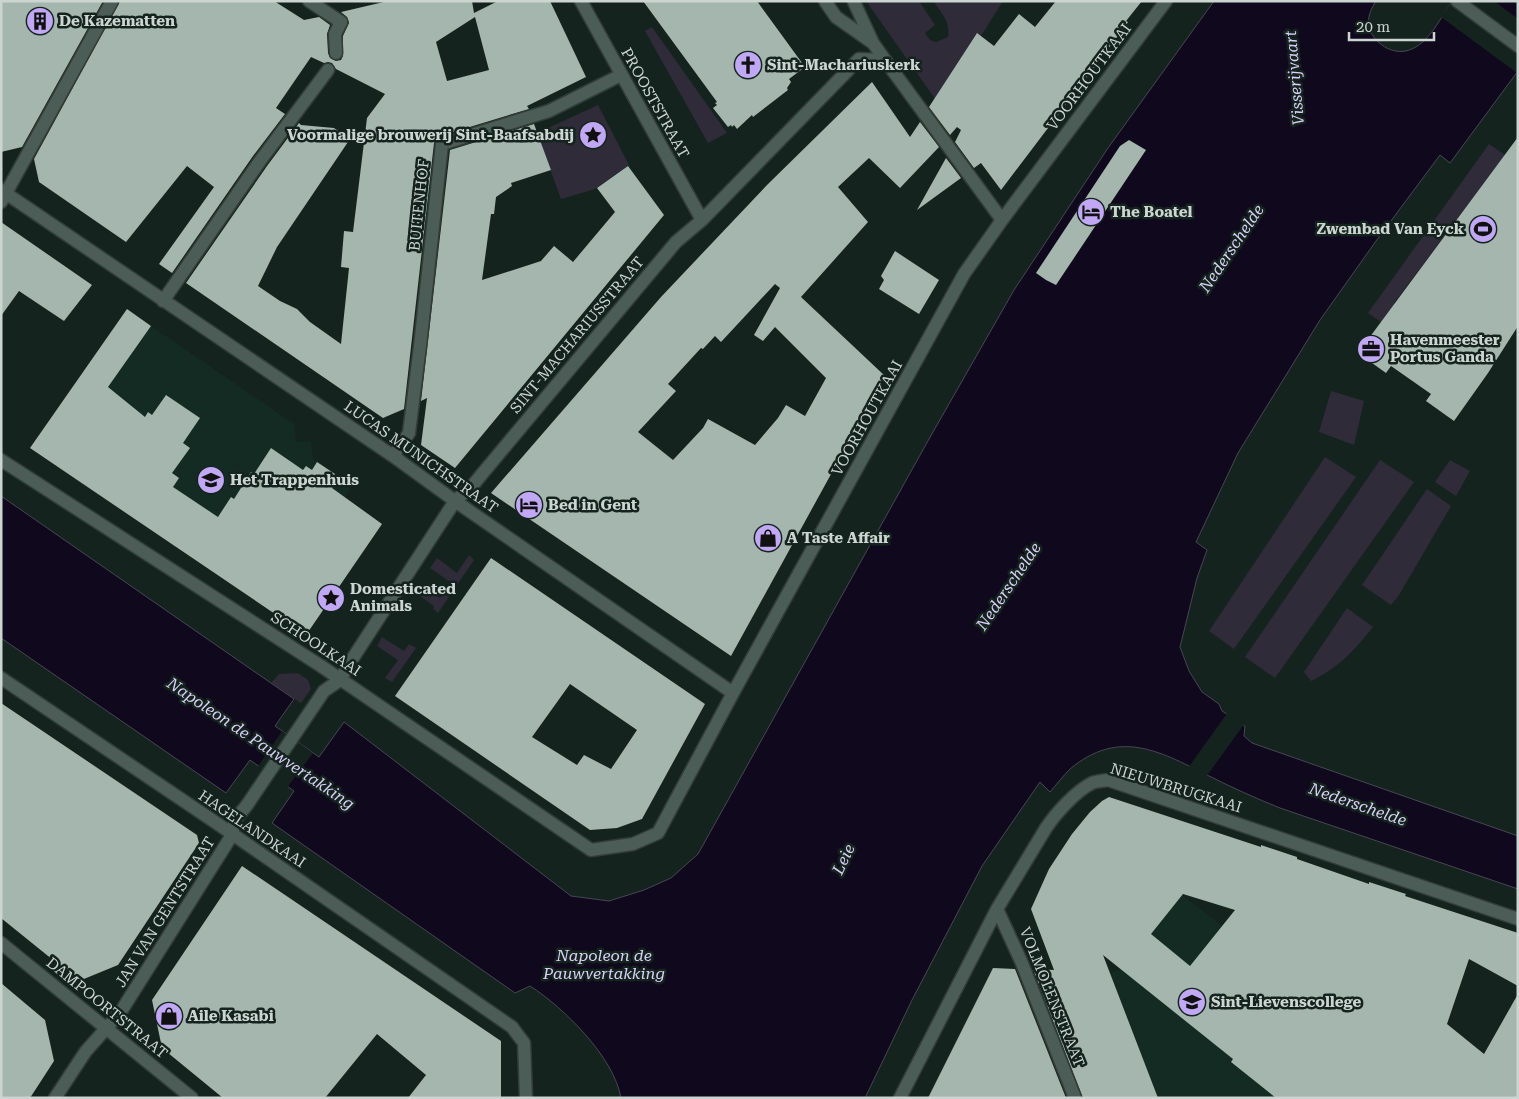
<svg xmlns="http://www.w3.org/2000/svg" width="1519" height="1099" viewBox="0 0 1519 1099" font-family="'Roboto Serif',serif">
	<rect width="100%" height="100%" fill="#15231e"/>
	<!-- built -->
	<path fill="#142b23" d="M151,326L294,424L296,442L311,441L313,459L352,486L345,497L382,524L306,635L54,463Z
		M1182,895L1340,1018L1425,1098H1101L1105,975L1121,969Z"/>
	<!-- green -->
	<path fill="#2f2b39" d="M866,1H919L935,25L925,33L930,40L936,42L948,37C951,23 941,12 933,1H1003L981,36L976,34L936,96L938,103Z
		M652,27L727,133L708,143L645,31Z
		M598,105L629,165L595,189L561,199L537,133Z
		M1489,144L1505,155L1394,303L1398,305L1384,324L1368,313Z
		M1331,391L1364,401L1354,445L1319,432Z
		M1325,457L1356,477L1234,649L1209,631Z
		M1380,460L1414,482L1275,678L1245,657Z
		M1450,460L1470,471L1456,496L1435,482Z
		M1427,489L1451,506L1399,595L1391,605L1362,585Z
		M469,555L474,560L438,613L433,609L434,606L414,592L419,584L440,598L450,582L430,568L437,558L457,573Z
		M1347,608L1373,627C1354,651 1338,668 1311,681L1304,672Z
		M382,637L404,651L409,644L416,648L392,682L385,678L398,660L377,646Z
		M298,673L308,680L311,689L301,703L271,683L279,674Z"/>
	<!-- water -->
	<path fill="#10091d" stroke="#484653" d="M1214,1H1376C1371,9 1367,17 1369,27C1373,43 1393,56 1409,50C1429,44 1441,17 1452,1H1518V71L1450,163L1440,155L1376,241L1320,320L1238,453L1196,542L1207,550L1197,578L1180,647L1189,671L1202,692L1219,704L1222,711L1245,726L1244,736L1252,743L1518,836V889L1280,808C1255,798 1231,787 1207,775C1158,750 1118,729 1070,769C1063,776 1056,785 1050,792L1040,782L982,866L912,1000L865,1098H621C614,1057 563,1007 530,986L515,993L272,823L294,791L250,760L226,793L1,638V496L294,699L275,726L319,757L344,722L571,896L609,901L644,890L671,878L698,854L929,439L1014,290L1108,148Z"/>
	<!-- pier -->
	<path fill="#15231e" d="M1452,1H1494L1518,19L1517,73L1441,17Z
		M1228,712L1245,723L1206,777L1188,768Z
		M282,731L313,753L286,789L257,768Z"/>
	<!-- building -->
	<path fill="#a4b6ae" fill-rule="evenodd" d="M1,1H103L22,147L1,152Z
		M120,1H274L304,20L319,17L330,25L327,34L328,53L330,58L336,61L341,60L343,56V36L349,23L347,17L341,12L388,1H472L474,13L498,1H550L586,77L527,106L529,109L440,136L434,143L404,409L383,418L186,283L267,166L299,123L301,125L334,128L350,139L277,247L258,286L280,301L297,309L310,322L341,344L349,268L341,267L344,231L353,232L367,118L385,94L336,69L332,63L328,62L324,63L311,57L276,108L285,114L253,156L172,273L159,264L214,187L187,166L126,242L39,182L34,159ZM475,17L489,70L447,81L436,42Z
		M643,1H757L805,67L789,79L791,82L787,88L788,90L753,117L752,115L737,129L734,125L732,127L731,125L728,127L713,108L717,105L715,103L717,102Z
		M1056,1H1142L1126,21L1128,22L1120,33L1001,190L981,163L974,168L955,142L961,130L957,127L950,135L929,107L977,33L994,46L1019,14L1035,27Z
		M872,82L910,137L920,122L939,147L900,188L869,158L838,187L868,222L801,297L885,376L731,656L491,493L661,297L767,185ZM775,284L780,288L754,335L763,341L775,327L826,378L805,416L786,405L778,418L755,445L708,419L703,428L673,460L638,432L676,391L668,384L701,348L703,349L715,336L721,342Z
		M534,124L551,170L511,183L512,186L496,197L494,214H491L482,280L541,261L554,246L573,262L615,212L597,188L628,166L664,215L455,468L421,445L427,398L421,401L450,150Z
		M1518,137V326L1488,373L1454,421L1426,401L1431,394L1391,366L1386,373L1358,353Z
		M1129,140L1146,150L1056,285L1046,280L1036,273L1120,146Z
		M946,158L961,178L917,210Z
		M1,222L92,285L64,321L19,291L1,316Z
		M895,251L939,280L919,314L879,289L884,280L881,276Z
		M127,309L151,326L108,387L145,417L148,412L152,415L166,395L200,418L183,443L190,448L172,473L179,478L173,487L218,517L231,497L234,499L251,472L254,474L271,448L303,470L306,466L312,470L317,462L335,474L330,482L334,485L332,488L382,524L306,635L30,448Z
		M491,558L705,704L642,819L617,828L590,830L395,696ZM570,684L637,730L611,769L584,755L577,765L532,737Z
		M1,703L197,835L199,843L118,965L79,981L1,918Z
		M1109,797L1261,847V845L1297,857V859L1369,884V882L1406,894L1405,896L1518,933V986L1469,959L1447,1024L1484,1054L1518,994V1098H1276L1231,1062L1233,1059L1103,955L1158,1098H1083L1033,969L1054,970L1031,909L1049,869L1072,834L1090,812L1102,801ZM1183,894L1235,910L1190,966L1151,934Z
		M242,866L501,1041V1098H408L426,1075L377,1034L325,1098H223L162,1048L152,1000Z
		M993,968L1015,969L1066,1098H928Z
		M1,983L45,1020L54,1061L30,1098H1Z"/>
	<g fill="none" stroke-linecap="round" stroke-linejoin="round">
		<!-- pedestrian casing -->
		<g stroke="#323d38" stroke-width="15">
			<path id="pedestrian" d="M825,1L836,17L873,43L885,60
				M854,2L873,43
				M336,53L335,34L341,22"/>
		</g>
		<!-- minor casing -->
		<g stroke="#323d38" stroke-width="15">
			<path id="minor" d="M309,1L341,22
				M581,1L702,220
				M1457,1L1518,46
				M1,190L393,456L455,501L733,693
				M1,202L112,1
				M163,301L260,161L328,70
				M393,456L409,433L420,346L442,144L549,111L621,75
				M1,460L321,666L591,850L633,844L658,833L733,693L964,274L1002,220L1166,1
				M997,909L1021,961L1075,1098
				M55,1098L86,1051L120,1013L232,835L235,820L247,805L324,691L340,680L351,661L455,501L473,485L482,474L676,242L702,220L859,59L885,60L1002,220
				M900,1098L997,909L1046,828C1056,813 1076,791 1092,783C1097,781 1103,781 1108,780L1518,919"/>
		</g>
		<!-- tertiary casing -->
		<g stroke="#323d38" stroke-width="15">
			<path id="tertiary" d="M1,678L215,822L512,1027L524,1043L526,1098
				M1,943L192,1098"/>
		</g>
		<!-- pedestrian -->
		<use href="#pedestrian" stroke="#4c5c56" stroke-width="12"/>
		<!-- minor -->
		<use href="#minor" stroke="#4c5c56" stroke-width="12"/>
		<!-- tertiary -->
		<use href="#tertiary" stroke="#4c5c56" stroke-width="12"/>
	</g>
	<!-- icons -->
	<defs>
		<g id="building-disc" transform="scale(1.4375)"><circle r="9.5" fill="#c0a8f4" stroke="#15231e"/><path d="M-4-6H4V6H1V3H-1V6H-4ZM-2.5-4.3h1.7v1.8h-1.7ZM.8-4.3h1.7v1.8H.8ZM-2.5-1h1.7V.8h-1.7ZM.8-1h1.7V.8H.8Z" fill="#111"/></g>
		<g id="church-disc" transform="scale(1.4375)"><circle r="9.5" fill="#c0a8f4" stroke="#15231e"/><path d="M-1.2-6h2.4v3.5h3.3v2.4h-3.3V6h-2.4V-.1h-3.3v-2.4h3.3Z" fill="#111"/></g>
		<g id="sight-disc" transform="scale(1.4375)"><circle r="9.5" fill="#c0a8f4" stroke="#15231e"/><path d="M0-6L1.8-2.2L6-1.7L2.9 1.2L3.7 5.4L0 3.3L-3.7 5.4L-2.9 1.2L-6-1.7L-1.8-2.2Z" fill="#111"/></g>
		<g id="hotel-disc" transform="scale(1.4375)"><circle r="9.5" fill="#c0a8f4" stroke="#15231e"/><path d="M-6-4.5h1.5V1H6V5H4.5V3h-9V5H-6ZM-4 0a1.8 1.8 0 1 1 3.6 0ZM.5 0V-2.5h3Q6-2.5 6 0Z" fill="#111"/></g>
		<g id="stadium-disc" transform="scale(1.4375)"><circle r="9.5" fill="#c0a8f4" stroke="#15231e"/><path d="M0-5a6.5 5 0 1 0 0 10a6.5 5 0 1 0 0-10ZM-3.5-1.8h7v3.6h-7Z" fill="#111"/></g>
		<g id="office-disc" transform="scale(1.4375)"><circle r="9.5" fill="#c0a8f4" stroke="#15231e"/><path d="M-6-3h4V-5.5h4V-3h4V5H-6ZM-1-4.5V-3h2v-1.5ZM-6 0V1H6V0Z" fill="#111"/></g>
		<g id="school-disc" transform="scale(1.4375)"><circle r="9.5" fill="#c0a8f4" stroke="#15231e"/><path d="M0-5L7-2L0 1L-7-2ZM-4 1L0 2.5L4 1V4Q0 6-4 4Z" fill="#111"/></g>
		<g id="shop-disc" transform="scale(1.4375)"><circle r="9.5" fill="#c0a8f4" stroke="#15231e"/><path d="M-5-2.5h2.3a2.7 3.5 0 0 1 5.4 0H5L5.5 6h-11ZM-1.5-2.5h3a1.5 2.3 0 0 0-3 0Z" fill="#111"/></g>
	</defs>
	<g fill-rule="evenodd">
		<use href="#building-disc" x="40" y="21"/>
		<use href="#church-disc" x="748" y="65"/>
		<use href="#sight-disc" x="593" y="135"/>
		<use href="#hotel-disc" x="1091" y="212"/>
		<use href="#stadium-disc" x="1483" y="229"/>
		<use href="#office-disc" x="1371" y="349"/>
		<use href="#school-disc" x="211" y="480"/>
		<use href="#hotel-disc" x="529" y="505"/>
		<use href="#shop-disc" x="768" y="538"/>
		<use href="#sight-disc" x="331" y="598"/>
		<use href="#school-disc" x="1192" y="1002"/>
		<use href="#shop-disc" x="169" y="1016"/>
	</g>
	<g text-anchor="middle" stroke-width="5" stroke-linejoin="round" paint-order="stroke">
		<!-- poi labels -->
		<g font-size="15" font-weight="bold" fill="#ccd5d1" stroke="#15231e" text-anchor="start">
			<text x="59" y="26">De Kazematten</text>
			<text x="767" y="70">Sint-Machariuskerk</text>
			<text x="574" y="140" text-anchor="end">Voormalige brouwerij Sint-Baafsabdij</text>
			<text x="1110" y="217">The Boatel</text>
			<text x="1464" y="234" text-anchor="end">Zwembad Van Eyck</text>
			<text x="1390" y="345">Havenmeester<tspan x="1390" dy="17">Portus Ganda</tspan></text>
			<text x="230" y="485">Het Trappenhuis</text>
			<text x="548" y="510">Bed in Gent</text>
			<text x="787" y="543">A Taste Affair</text>
			<text x="350" y="594">Domesticated<tspan x="350" dy="17">Animals</tspan></text>
			<text x="1211" y="1007">Sint-Lievenscollege</text>
			<text x="188" y="1021">Aile Kasabi</text>
		</g>
		<!-- street labels -->
		<g font-size="15" fill="#ccd5d1" stroke="#15231e">
			<text transform="translate(1089 77) rotate(-53)" y="5">VOORHOUTKAAI</text>
			<text transform="translate(655 103) rotate(61)" y="5">PROOSTSTRAAT</text>
			<text transform="translate(419 205) rotate(-84)" y="5">BUITENHOF</text>
			<text transform="translate(577 335) rotate(-50)" y="5">SINT-MACHARIUSSTRAAT</text>
			<text transform="translate(867 418) rotate(-61)" y="5">VOORHOUTKAAI</text>
			<text transform="translate(421 457) rotate(35)" y="5">LUCAS MUNICHSTRAAT</text>
			<text transform="translate(316 644) rotate(33)" y="5">SCHOOLKAAI</text>
			<text transform="translate(1176 788) rotate(17)" y="5">NIEUWBRUGKAAI</text>
			<text transform="translate(252 829) rotate(34)" y="5">HAGELANDKAAI</text>
			<text transform="translate(165 912) rotate(-58)" y="5">JAN VAN GENTSTRAAT</text>
			<text transform="translate(1052 997) rotate(68)" y="5">VOLMOLENSTRAAT</text>
			<text transform="translate(107 1008) rotate(39)" y="5">DAMPOORTSTRAAT</text>
		</g>
		<!-- water labels -->
		<g font-size="16" font-style="italic" fill="#dbd0f9" stroke="#15231e">
			<text transform="translate(1294 78) rotate(-95)" y="6">Visserijvaart</text>
			<text transform="translate(1231 248) rotate(-56)" y="6">Nederschelde</text>
			<text transform="translate(1008 586) rotate(-56)" y="6">Nederschelde</text>
			<text transform="translate(261 743) rotate(34)" y="6">Napoleon de Pauwvertakking</text>
			<text transform="translate(1358 804) rotate(19)" y="6">Nederschelde</text>
			<text transform="translate(843 859) rotate(-65)" y="6">Leie</text>
			<text x="604" y="961">Napoleon de<tspan x="604" dy="18">Pauwvertakking</tspan></text>
		</g>
	</g>
	<!-- border -->
	<rect width="1519" height="1099" fill="none" stroke="#ccd5d1" stroke-width="5"/>
	<!-- scale -->
	<path d="M1349 32v8h85v-8" fill="none" stroke="#ccd5d1" stroke-width="2.5"/>
	<text x="1356" y="32" font-size="15" fill="#ccd5d1" stroke="#15231e" stroke-width="4" paint-order="stroke">20 m</text>
</svg>
